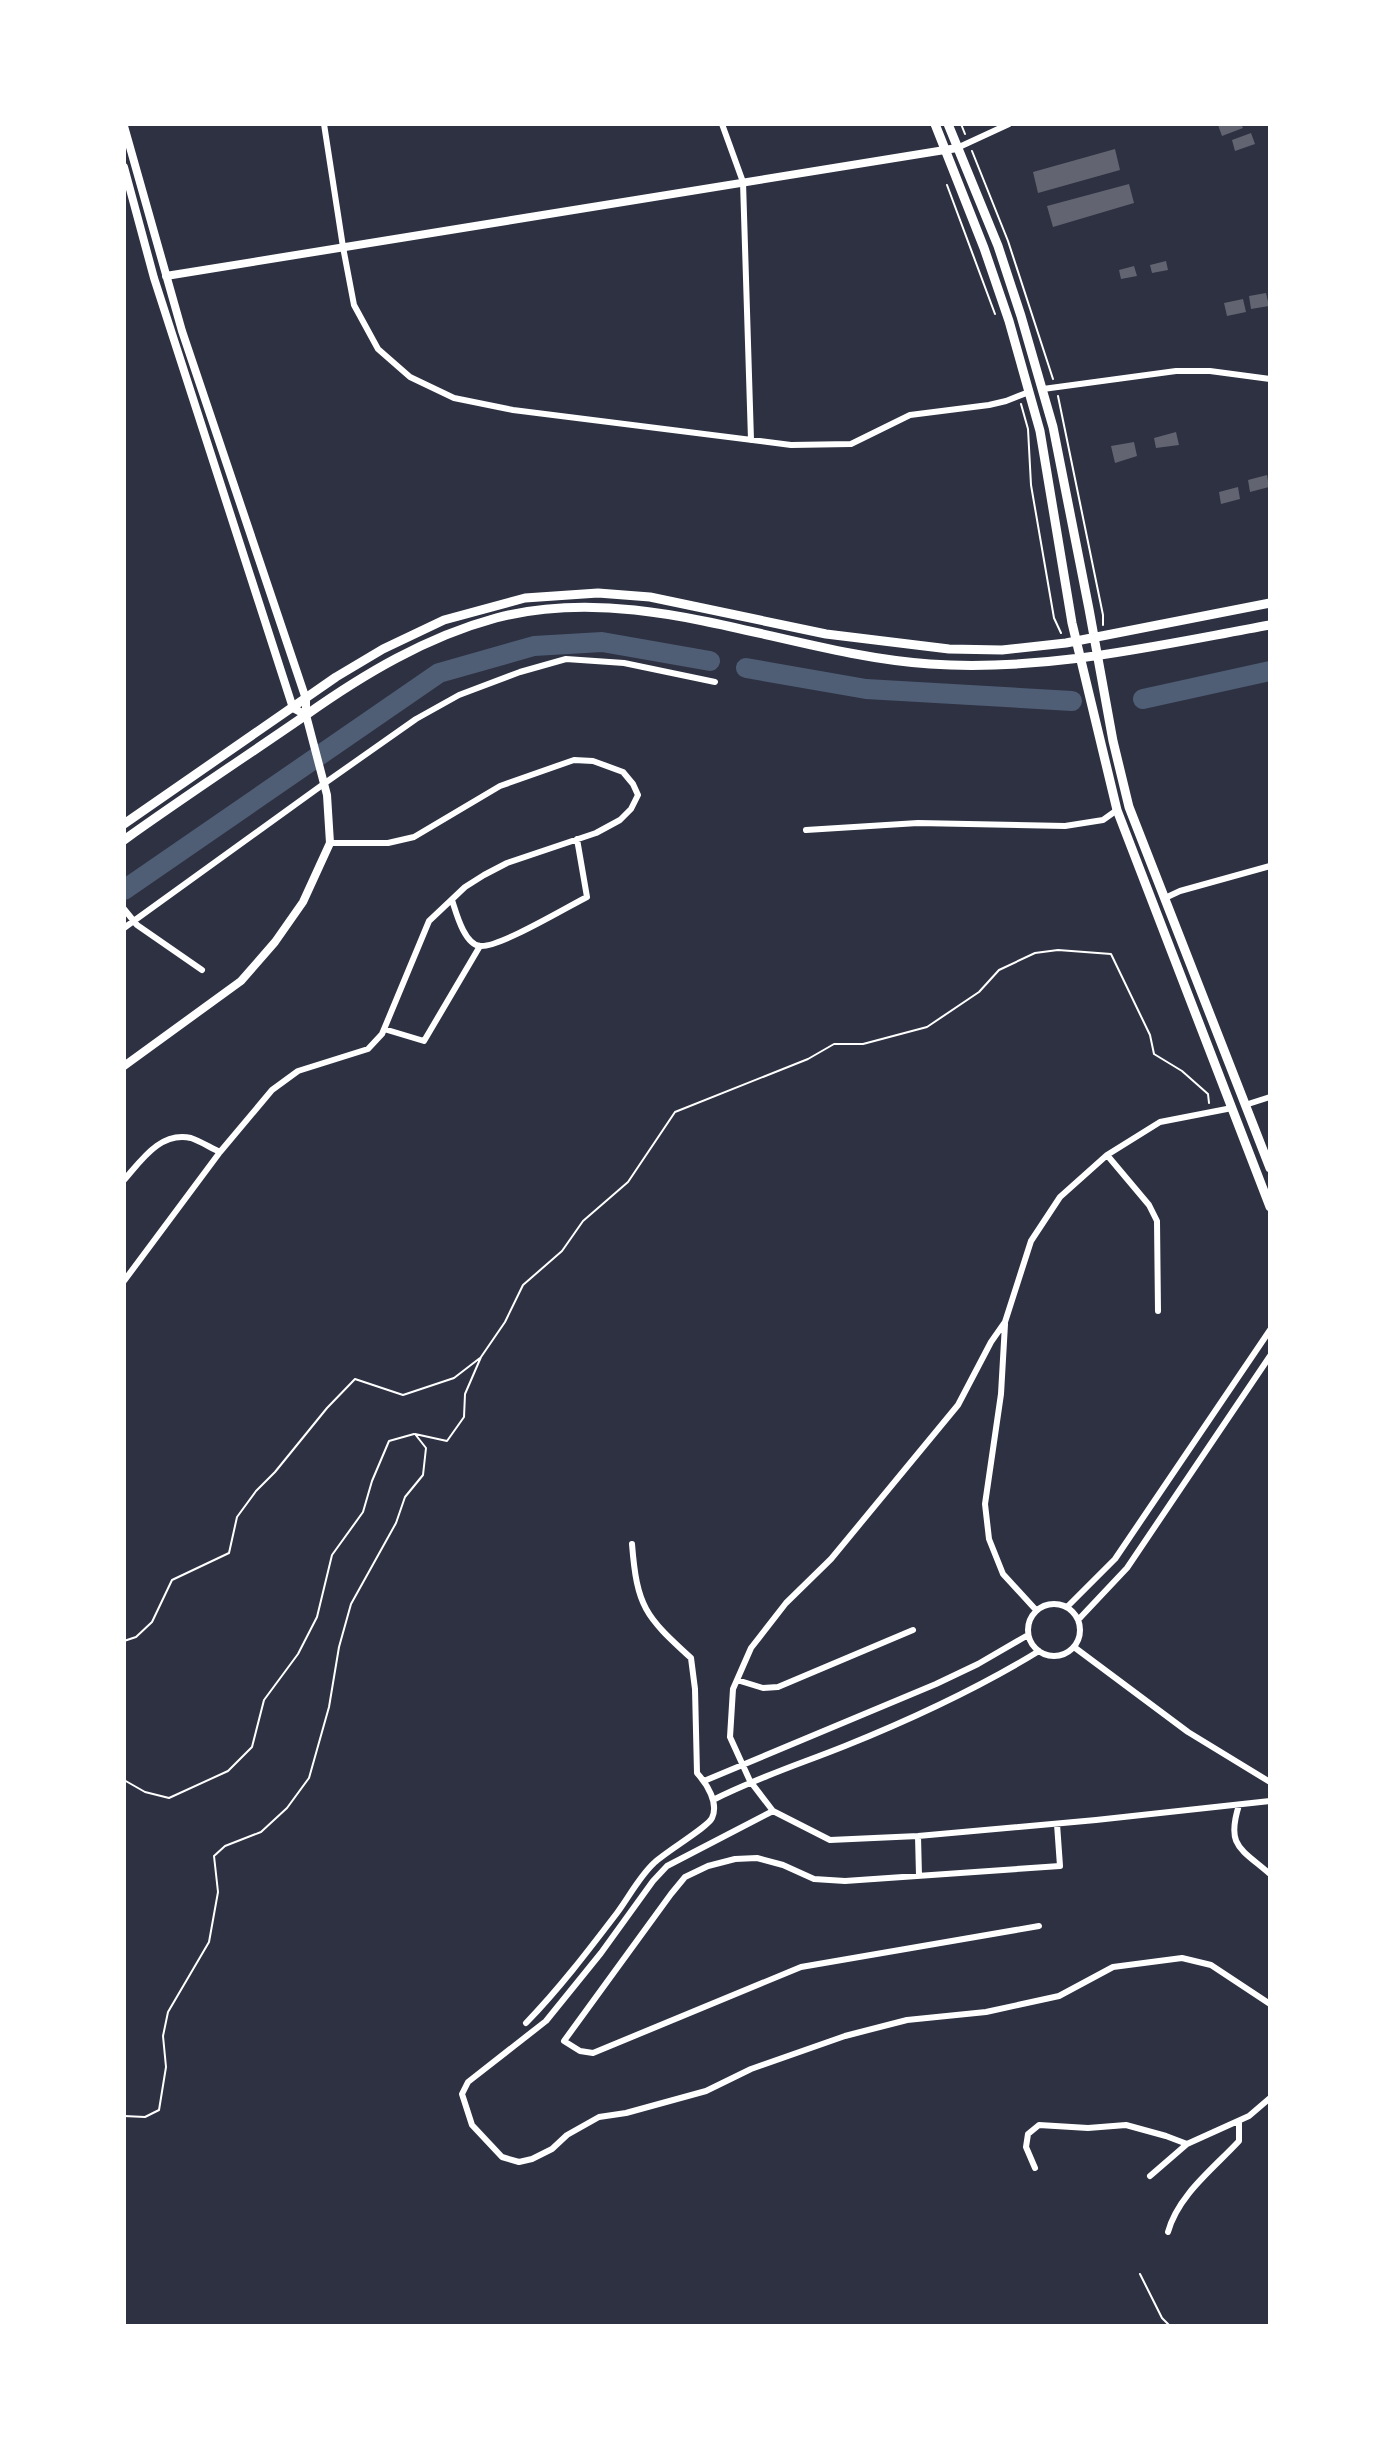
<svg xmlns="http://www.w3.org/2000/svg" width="1394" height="2450" viewBox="0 0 1394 2450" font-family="'Titillium Web',sans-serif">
	<rect width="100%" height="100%" fill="#2d3142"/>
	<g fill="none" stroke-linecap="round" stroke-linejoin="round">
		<!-- river -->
		<path stroke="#4f5d75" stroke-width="20" d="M746,668L866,689L1072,701
			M1143,699L1270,671
			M124,890L439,673L534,646L602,642L710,661"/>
	</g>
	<!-- building -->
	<path fill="#626471" d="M1220,124H1241L1243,128L1222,136L1218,125Z
		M1251,133L1255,144L1235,151L1232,140Z
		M1115,149L1120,170L1038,193L1033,172Z
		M1129,184L1134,203L1053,227L1047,206Z
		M1166,261L1168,270L1152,273L1150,265Z
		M1134,266L1137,276L1121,279L1119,270Z
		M1266,293L1269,306L1251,309L1249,296Z
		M1243,299L1246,312L1227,316L1224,303Z
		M1176,432L1179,445L1156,448L1154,438Z
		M1134,442L1137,456L1115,463L1111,446Z
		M1267,475L1269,487L1250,492L1248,480Z
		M1238,487L1240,499L1221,504L1219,492Z"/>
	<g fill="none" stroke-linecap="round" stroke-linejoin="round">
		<!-- path -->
		<path stroke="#fff" stroke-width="2" d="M961,124L965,134
			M972,151L1008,241L1053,379
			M947,185L995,314
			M1058,396L1103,615V625
			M1021,404L1028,429L1031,485L1054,618L1061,633
			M124,1641L136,1637L152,1622L172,1580L229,1553L237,1517L256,1491L275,1472L327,1408L355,1379L403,1395L454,1378L480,1358
			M124,1780L145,1792L169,1798L228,1771L252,1747L264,1700L298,1654L317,1617L332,1555L363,1512L372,1481L389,1441L414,1434
			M124,2116L145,2117L159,2110L166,2067L163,2036L168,2012L209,1942L218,1892L214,1856L225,1846L261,1832L287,1808L309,1778L329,1707L339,1647L351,1604L396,1523L405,1497L423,1475L426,1448L415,1434L447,1441L464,1417L465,1394L481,1357L505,1322L523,1285L562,1251L583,1221L628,1182L675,1112L808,1059L834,1044H863L927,1027L979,992L999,970L1035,953L1058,950L1111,954L1150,1035L1154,1054L1182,1071L1208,1094L1209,1103
			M1140,2274L1162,2318L1170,2326"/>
		<!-- minor -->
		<path stroke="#fff" stroke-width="6" d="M324,124L343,247L354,305L378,349L410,377L454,398L513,410L791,445L851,444L910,415L989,405L1006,401L1029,392
			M722,124L743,182L751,440
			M957,148L1009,124
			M1043,389L1176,371H1210L1270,379
			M806,830L918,823L1065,826L1103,820L1117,810
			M1165,898L1180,891L1270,866
			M452,900C456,912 464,944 480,946C499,948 567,907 587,897L577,839
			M124,909L137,925L202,970
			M124,928L325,783L416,719L459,695L520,672L566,659L624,663L715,682
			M384,1029L424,1041L480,946
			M1245,1105L1270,1097
			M1232,1108L1160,1122L1107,1155L1060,1197L1031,1241L1005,1322L991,1342L958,1405L831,1559L786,1603L751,1648L733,1689L730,1737L750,1781L773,1811L830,1840L918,1836L1096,1820L1270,1801
			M1107,1155L1149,1205L1157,1221L1158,1311
			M124,1180C141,1161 160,1131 191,1138C200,1141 211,1148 220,1152
			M124,1281L220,1152L272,1090L298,1071L368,1049L382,1034L429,921L465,887L484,875L507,863L596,833L620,820L631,809L638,795L633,784L623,772L593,761L574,760L500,786L414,837L388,843H330
			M1005,1324L1001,1394L985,1504L989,1539L1003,1574L1036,1610
			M1028 1630a26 26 0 1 1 52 0a26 26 0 1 1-52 0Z
			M1067,1607L1115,1559L1270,1330
			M1078,1620L1127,1568L1270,1356
			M1074,1647L1188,1732L1270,1782
			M737,1680L763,1688L778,1687L913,1630
			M704,1781L936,1684L978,1664L1028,1635
			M713,1800C756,1778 800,1764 845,1746C912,1719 977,1689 1039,1651
			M1239,1805C1226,1846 1240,1848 1270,1874
			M773,1811L667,1866L653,1881L601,1953L546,2021L468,2082L462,2094L472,2125L502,2157L519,2162L532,2159L552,2149L567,2135L599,2117L626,2113L706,2091L751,2069L845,2036L907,2020L986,2012L1059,1996L1113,1967L1182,1958L1211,1965L1270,2004
			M918,1836L919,1876
			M1039,1926L801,1967L593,2053L580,2051L564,2041L671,1894L685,1877L708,1866L735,1859L757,1858L783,1865L814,1879L845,1881L1060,1866L1057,1824
			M526,2023C559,1989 588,1951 617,1913C629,1897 639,1877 654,1863C665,1852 708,1827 712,1818C719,1803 707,1784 697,1773L695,1689L691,1658C645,1616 637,1607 632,1544
			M1035,2168L1026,2147L1028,2134L1039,2125L1088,2128L1126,2125L1166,2136L1187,2144L1249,2116L1270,2098
			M1150,2176L1187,2144
			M1168,2232C1178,2195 1214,2168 1239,2141V2121"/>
		<!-- tertiary -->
		<path stroke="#fff" stroke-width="8" d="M124,126L182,331L306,699V715L327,795L330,843L303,902L275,942L241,981L124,1066
			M124,167L154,278L293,708L306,715
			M166,276L957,148"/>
		<!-- secondary -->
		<path stroke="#fff" stroke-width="9" d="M935,124L984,248L1009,321L1040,431L1072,623L1117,810L1270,1207
			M948,124L998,246L1021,316L1053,427L1089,609L1113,741L1129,807L1270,1168
			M124,824L336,677L383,649L444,620L525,598L598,593L650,597L826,634L949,649L1002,650L1066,643L1270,603
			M124,840C184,797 245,757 306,715C364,674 426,637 496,618C642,580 785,654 930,664C1045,672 1158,645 1270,625"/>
	</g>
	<!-- border -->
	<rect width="1394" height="2450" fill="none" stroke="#ffffff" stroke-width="252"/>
</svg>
